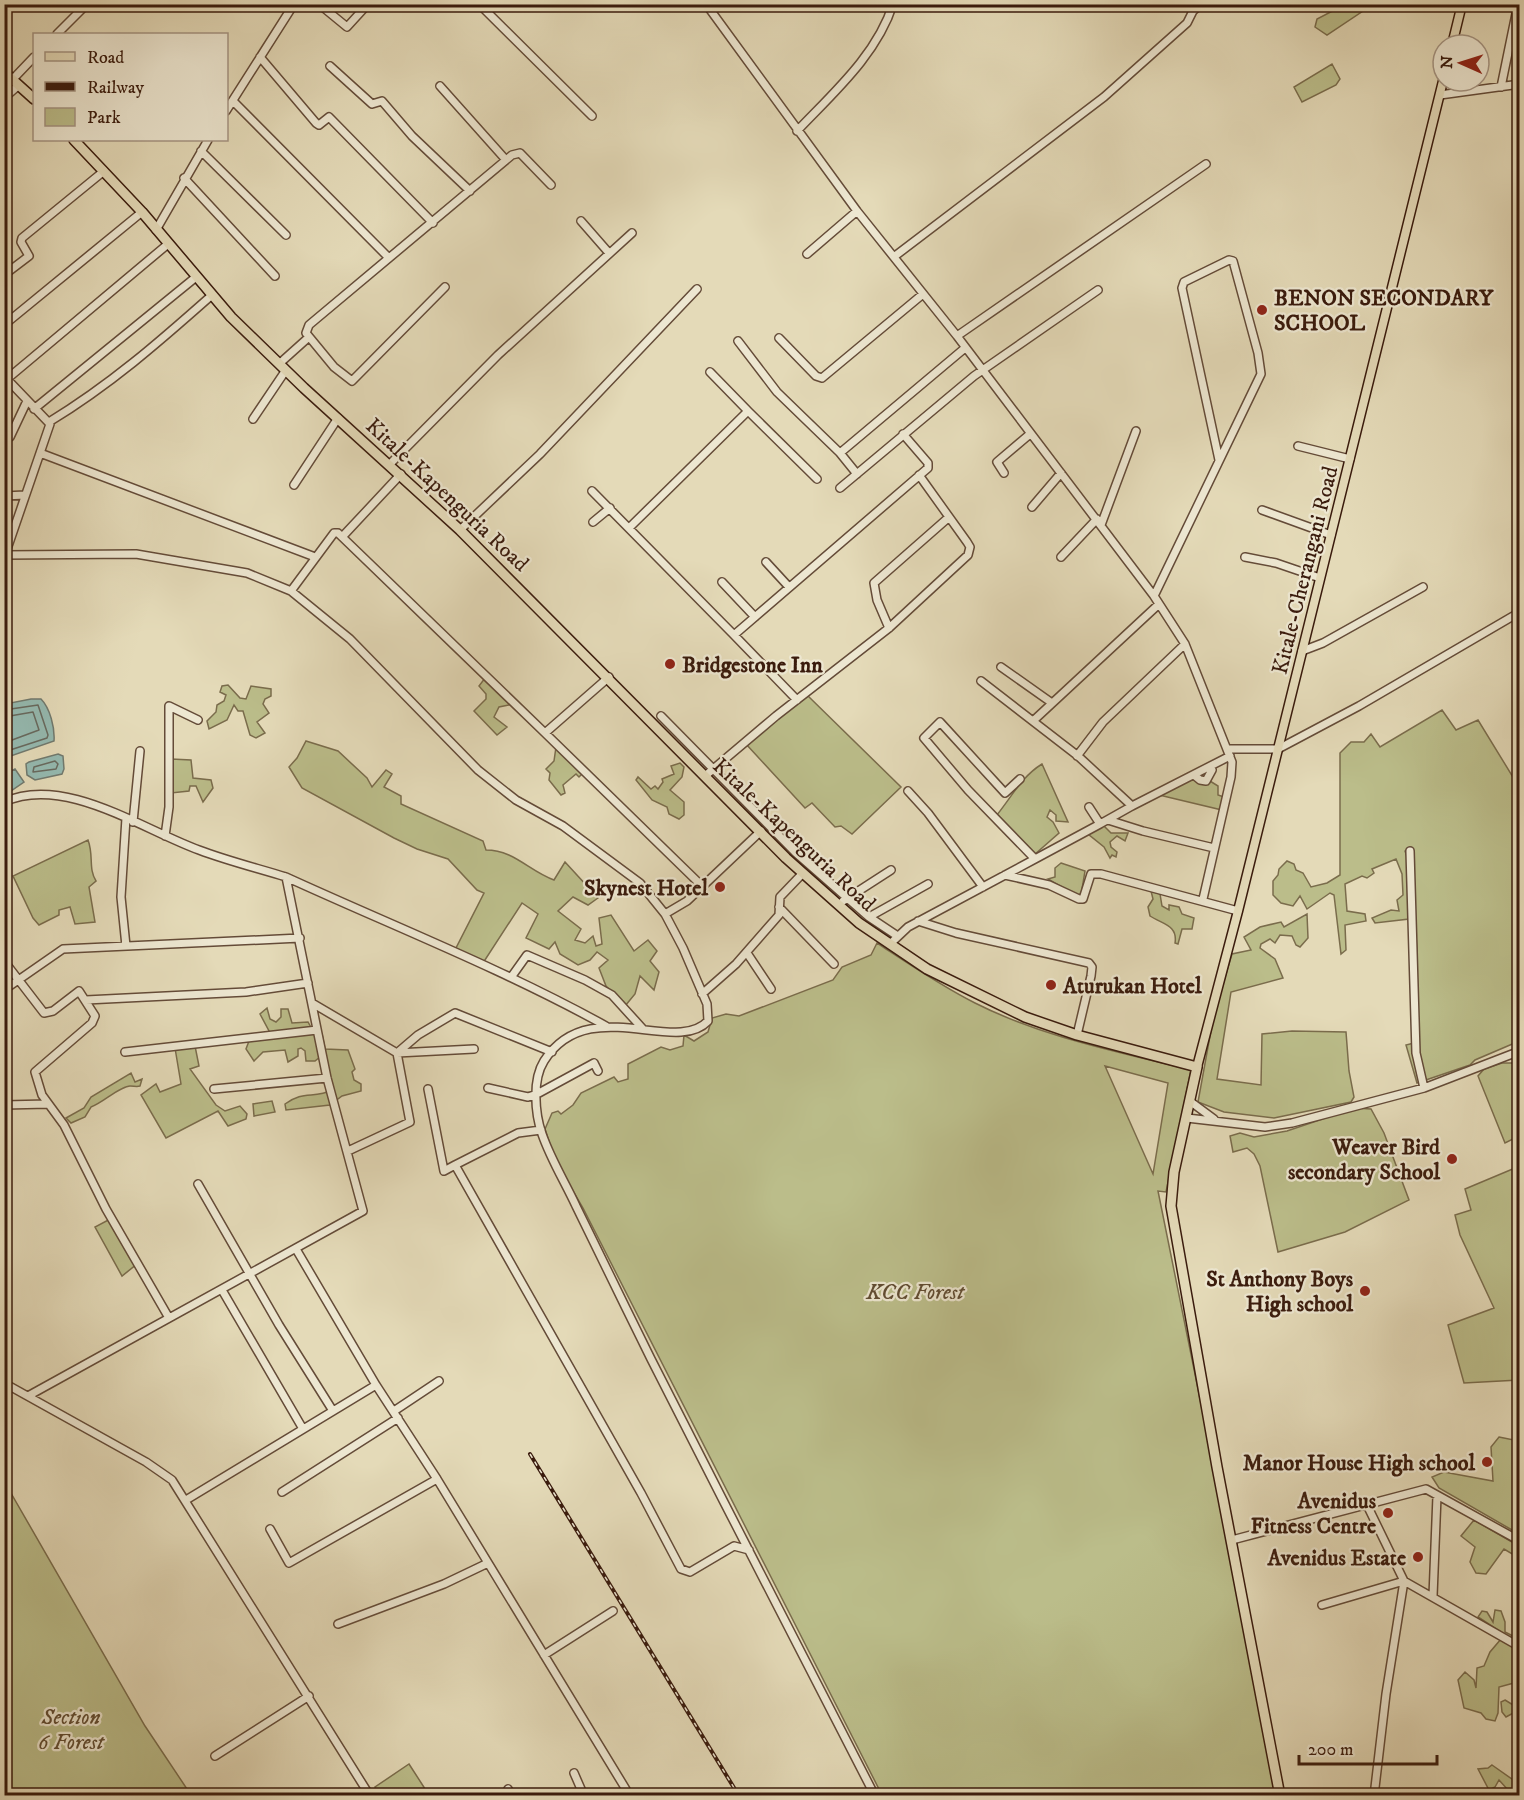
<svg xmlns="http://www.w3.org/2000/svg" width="1524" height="1800" viewBox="0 0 1524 1800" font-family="'IM FELL DW Pica',serif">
	<rect width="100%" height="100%" fill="#e4dab8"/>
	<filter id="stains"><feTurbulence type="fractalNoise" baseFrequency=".00333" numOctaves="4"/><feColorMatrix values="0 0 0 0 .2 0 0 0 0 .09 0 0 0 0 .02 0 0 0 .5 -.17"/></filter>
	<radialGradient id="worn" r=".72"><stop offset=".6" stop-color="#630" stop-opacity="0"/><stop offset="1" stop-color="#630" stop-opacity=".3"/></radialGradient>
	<!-- green -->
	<path fill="#bbbd8a" stroke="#7a6c4c" stroke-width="1.5" fill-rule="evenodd" d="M1344,5H1372L1327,35L1315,27L1317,19Z
		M1332,64L1340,79L1336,85L1302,102L1294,87Z
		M485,678L513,704L499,707L494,717L507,727L497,735L474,711L486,699V694L479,686Z
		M228,685L240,698L246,699L251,686L271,689V696L265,699L263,704L269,713L257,722L265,733L256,738L250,735L243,711H238L234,705L227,720L209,729L207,721L216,712L217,705L224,701L226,695L220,692L222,686Z
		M807,695L901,787L852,834L841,826L835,827L812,803L805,808L746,744Z
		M1442,710L1456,730L1478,720L1519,787V1029L1513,1028L1517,1042L1475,1060L1470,1065L1417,1083L1406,1045L1418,1042L1417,952L1411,848L1405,851L1408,859L1409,919L1375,923L1372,918L1391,910L1399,911L1397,900L1403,895L1402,874L1396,859L1372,869L1374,873L1367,878L1362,876L1345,884L1347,911L1365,914L1366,921L1345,925L1346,950L1341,954L1334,895L1330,893L1307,909L1300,896L1293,906L1281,903L1273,895V881L1278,875L1279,869L1287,861L1294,864L1296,870L1303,873L1311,887L1327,883L1340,875V753L1351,742H1364L1371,734L1380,747Z
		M306,741L338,751L367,778L372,787L386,770L392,774L384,787L401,796V804L483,841L486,850C514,850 529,871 554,880L565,862L598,898L588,905L573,897L558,911L581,929L575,940L585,943L593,936L596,946L602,944L599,918L611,915L634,951L648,940L657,951L650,961L659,972L654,990L640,976L635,994L625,1006L606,986L599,968L608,960L597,952L590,960L578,965L560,954L555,942L549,949L526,938L538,914L522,903L483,963L455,950L484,893L477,890L448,859L417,849L394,838L302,788L289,767L297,758Z
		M556,747L583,773L579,777L576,774L563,785L565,793L561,795L549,780L550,773L546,769L554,761Z
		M171,759L191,760L193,778L211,780L213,788L203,802L196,786H190L189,791L171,793Z
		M680,763L684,767L682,777L670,790L684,802V815L679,819L669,814L667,807L652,800L636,780L638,777L651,789L655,786L658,789L663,782L662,779L674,774L671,766Z
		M1042,764L1068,822L1056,821V815L1050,810L1047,817L1053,822L1059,833L1034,855L996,816C1011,798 1021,777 1042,764Z
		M1193,777L1210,781L1218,786V795L1224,797L1222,810L1159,795Z
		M1103,825L1111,833H1128L1125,841L1117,836L1110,842L1111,847L1117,852L1116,857L1112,855L1110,858L1104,847L1088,834Z
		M88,840C94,856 88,868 96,881L89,887L95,922L75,924L70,907L59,910V915L39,925L33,918L13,876Z
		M1061,863L1085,871L1081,895L1077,896L1048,879L1055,877V868Z
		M1151,891L1160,894L1162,906L1169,910V905L1179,907L1182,914L1194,918L1192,929H1182L1178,944L1175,943C1178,925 1162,924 1150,916L1148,907L1153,899Z
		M1307,914L1308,938L1300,947L1296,945L1292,936L1280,935L1275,943L1270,939L1261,944L1260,948L1275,959L1283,978L1231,992L1217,1079L1261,1085L1262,1034L1292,1031L1346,1032L1349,1071L1354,1097L1351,1102L1274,1118L1224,1112L1198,1102L1214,1014L1232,954L1251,950L1244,937L1260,927L1281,922L1284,927Z
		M877,943C909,964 941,986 975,1003C1042,1037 1119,1052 1191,1070L1166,1192L1158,1191L1280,1795H882L583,1208L555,1160L545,1129L552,1113L558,1111L561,1114L573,1105L581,1093L614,1077L618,1082L628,1079V1064L661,1047L670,1050L683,1046L684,1035L694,1041L708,1032L712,1018L726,1014L739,1016L833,980L842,967L871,955ZM1105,1066L1168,1083L1153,1174Z
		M267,1008L270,1019L276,1022L281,1017V1009H288L292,1023L308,1022L316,1036L322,1034L325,1049L348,1050L355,1069L352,1072L354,1080L361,1084V1091L342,1096L330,1105L286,1110L285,1104C304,1090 312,1099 333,1090L320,1057L315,1061H306L305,1051L301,1048L298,1049V1056L288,1062L285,1050L263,1052L254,1061L246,1049L249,1041L269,1031L260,1014Z
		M195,1046L199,1066L190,1069L216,1105L225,1111L240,1106L247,1114L246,1119L228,1126L218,1111L166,1138L141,1095L156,1084L160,1092L181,1084L175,1048Z
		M1502,1063H1520L1519,1136L1505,1143L1478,1076L1484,1069Z
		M131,1073L135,1082L142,1079L140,1086C137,1087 134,1086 130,1086C120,1086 103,1103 91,1107L85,1117L71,1123L66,1118L84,1108L91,1097Z
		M272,1101L275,1112L254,1116L253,1104Z
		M1355,1108L1371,1109L1384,1133L1409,1200L1345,1232L1278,1252L1260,1166L1254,1154L1247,1148L1233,1152L1230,1136L1240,1133L1254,1137L1287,1131Z
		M1515,1168L1520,1178L1519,1380L1464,1383L1448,1325L1494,1308L1460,1235L1455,1215L1471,1210L1465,1189Z
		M112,1218L137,1264L122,1276L95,1227Z
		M1499,1437L1519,1441L1517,1502L1519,1504V1534L1439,1488L1432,1477L1444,1472L1493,1481L1491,1447Z
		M4,1481L145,1726L191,1795H5Z
		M1474,1520L1519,1546V1558L1504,1549L1486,1574L1476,1573L1470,1562L1475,1547L1461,1536Z
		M1495,1610L1501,1611L1505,1622V1632L1519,1639V1644L1478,1617L1482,1611L1487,1612L1493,1622Z
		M1501,1639L1519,1651V1700L1514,1683L1499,1687L1498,1713L1495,1721L1486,1719L1481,1713L1464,1708L1458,1680L1465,1672L1474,1680L1476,1688L1477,1668L1484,1666L1490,1652Z
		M1505,1700L1513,1705L1519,1704V1720L1515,1721L1517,1711L1506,1717L1502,1712L1501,1702Z
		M409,1764L429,1795H379L375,1787Z
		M1492,1765L1519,1784V1794L1513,1795L1512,1789L1508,1790L1499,1780L1495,1787L1489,1790L1478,1769L1488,1768Z"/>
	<!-- water -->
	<path fill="#95bab1" stroke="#717a6f" stroke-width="1.5" d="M31,699H41C50,708 55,728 54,741L5,758V704Z
		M58,754L63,756L64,769L62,774L35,780L27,775L26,764L29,762Z
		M15,769L24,782L5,795V774Z"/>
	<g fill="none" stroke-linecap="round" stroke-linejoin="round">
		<!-- shore -->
		<path stroke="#686a5f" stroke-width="1.5" d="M4,710L38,705L48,735L47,738L4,752
			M4,717L33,712L39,730L4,743
			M55,761L58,764L56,769L33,772L34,767Z"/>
		<!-- minor casing -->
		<g stroke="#644b38" stroke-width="10">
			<path id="minor" d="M319,4L347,27L368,4
				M479,4L592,116
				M706,4L857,211L957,336L1154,596L1185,644L1232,762L1231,777L1203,899
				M4,14L14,4
				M57,34L87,4
				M260,57L316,123L319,125L329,117L433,223
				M330,66L372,104L382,101L412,136L470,191
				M13,79L34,57
				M440,86L506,160
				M1501,87L1518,4
				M1440,95L1520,84
				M4,98L19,85
				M233,101L389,258
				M226,111L294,4
				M797,131C832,94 877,55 893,4
				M201,151L286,235
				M184,178L275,276
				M581,221L609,253
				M156,230L208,140
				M807,254L857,211
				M895,256L1104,97L1187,23L1193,11L1201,4
				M4,275L29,256L21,242L22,238L104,171
				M445,287L352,381L334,367L306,333L309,325L512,155L520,153L551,185
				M4,325L142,212
				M957,336L1206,164
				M779,338L816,376L822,378L923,294
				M738,341L777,392L840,453
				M280,363L309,337
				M710,372L748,411
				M5,377L50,424L5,555
				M7,379L168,244
				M34,409L196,277
				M253,419L286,370
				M49,422C110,385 159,342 212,295
				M10,437L27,401
				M1298,446L1350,459
				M40,453L315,557
				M390,464L498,355L632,233
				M1004,473L997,462L1030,434
				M857,474L840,453L965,348
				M294,485L338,418
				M840,488L974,376L1098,290
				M592,491L734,635L928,468V463L903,434
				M4,496L25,495
				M1032,507L1061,473
				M1262,510L1331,535
				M593,522L610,508
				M1101,525L1136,431
				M629,528L748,411L817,479
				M460,530L540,454L697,289
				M343,536L401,474
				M4,555L136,554L247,573L291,591L350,639L478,770L516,800L563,826L640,883L665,914L683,948L707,1004L708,1021C675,1056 588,992 544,1061C532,1080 535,1114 542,1134C551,1160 565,1182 576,1206C601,1258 626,1308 651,1359C725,1505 800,1650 875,1796
				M1061,557L1097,519
				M1245,557L1276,563L1320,578
				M766,562L789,587
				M722,582L755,617
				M291,591L334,533H338L545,733L609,677
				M1154,596L1261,374L1258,353L1233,261L1229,260L1184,282L1182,288L1219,460
				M889,628L877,600L874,583L948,518
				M734,635L797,700
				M1302,651L1323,643L1423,587
				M1001,667L1052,703
				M981,681L1078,756L1132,806L1100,824L1089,807
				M661,716L795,852L869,917
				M1033,721L1159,604
				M545,733L702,886
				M1228,749H1278L1359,706L1520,612
				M1077,756L1103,722L1185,644
				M1194,775L1200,780L1206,781L1212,770
				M705,776L776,716L889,628L968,555L970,547L967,542L919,475
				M908,791L928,813L983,887
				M4,802C64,774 143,830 199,850C228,861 257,868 286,877L327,1078L363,1211L28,1396
				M1132,806L1230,756
				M1108,820L1143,831L1214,848
				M133,822L140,751
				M165,836L169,807V706L198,720
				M1410,851L1416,1053L1424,1088
				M1035,859L1100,824
				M1005,875L1049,885L1079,899H1083L1091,874H1101L1238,911
				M286,877C393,926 503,969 606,1026
				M843,901L891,870
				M779,907L834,964
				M665,914L687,901L761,831
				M918,921L956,933L1089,963L1092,967L1091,976L1077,1035
				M896,935L869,917L928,884
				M890,944L908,927L1035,859L968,790L924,738L940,722L1005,793L1020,779
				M126,946L121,897L126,818
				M747,953L771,989
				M4,961L44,1013L53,1011L79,991L95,1016L92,1023L35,1072L42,1095L64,1125L106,1209L169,1318
				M512,976L527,955L585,980L612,995L643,1029
				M4,990L63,949L300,938
				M702,994L736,964L779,915L780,897L803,873
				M86,1000L246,992L308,983
				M312,1003L397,1053L474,1049
				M125,1052L317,1030
				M397,1053L418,1035L455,1013L552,1052
				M488,1088L528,1097L537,1094L594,1063L598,1071
				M214,1089L327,1078
				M428,1089L444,1171L455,1165L641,1493L681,1569L690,1572L734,1546L749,1550
				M1191,1102L1214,1119
				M4,1105L48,1104
				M1187,1118L1265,1127L1292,1123L1424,1088L1520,1051
				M348,1151L410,1122L397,1053
				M455,1165L518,1133L541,1130
				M198,1184L279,1325L333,1411
				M296,1249L376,1385L437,1479L630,1796
				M222,1290L303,1429
				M4,1383L146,1462L172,1480L370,1796
				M394,1411L439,1381
				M282,1492L398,1418
				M186,1500L376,1385
				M1367,1505L1404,1581L1386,1694L1374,1796
				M270,1529L289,1563L437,1479
				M1232,1540L1426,1489L1520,1541
				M1433,1596L1437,1496
				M1322,1605L1404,1581L1520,1647
				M338,1624L444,1584L488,1563
				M544,1655L613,1611
				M215,1756L309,1696
				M574,1773L584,1796
				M508,1789L512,1796"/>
		</g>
		<!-- major casing -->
		<g stroke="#3a1b0d" stroke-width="11">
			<path id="major" d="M1452,45L1462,4
				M1197,1067L1238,911L1443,81"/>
		</g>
		<!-- highway casing -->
		<g stroke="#3a1b0d" stroke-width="12">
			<path id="highway" d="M4,72L34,99
				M74,140L142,212L231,317L304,388L460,530L786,858L859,923L927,969L1025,1017L1077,1035L1197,1067L1174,1172L1171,1206L1217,1467L1280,1796"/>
		</g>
		<!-- minor -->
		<use href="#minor" stroke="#ede7d1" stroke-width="7"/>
		<!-- major -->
		<use href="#major" stroke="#e4dab8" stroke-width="8"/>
		<!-- highway -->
		<use href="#highway" stroke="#e4dab8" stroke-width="9"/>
		<!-- rail casing -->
		<g stroke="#3a1b0d" stroke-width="4">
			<path id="rail" d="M530,1454L739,1796"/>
		</g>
		<!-- rail -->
		<use href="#rail" stroke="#ede7d1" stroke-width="1.5" stroke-dasharray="4.5" stroke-linecap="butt"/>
	</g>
	<!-- markers -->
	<g fill="#8f2418" stroke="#ede7d1" stroke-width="2">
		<circle cx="1262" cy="310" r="6"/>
		<circle cx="670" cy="664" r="6"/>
		<circle cx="720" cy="887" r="6"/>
		<circle cx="1051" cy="985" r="6"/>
		<circle cx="1452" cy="1159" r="6"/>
		<circle cx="1365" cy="1291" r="6"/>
		<circle cx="1487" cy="1462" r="6"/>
		<circle cx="1388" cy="1513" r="6"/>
		<circle cx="1418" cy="1557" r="6"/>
	</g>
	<g text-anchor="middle" stroke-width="4.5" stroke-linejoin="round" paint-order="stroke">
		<!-- poi labels -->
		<g font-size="22" font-weight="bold" fill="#3a1b0d" stroke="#ede7d1" text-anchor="end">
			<text x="1274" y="305" text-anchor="start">BENON SECONDARY<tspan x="1274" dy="25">SCHOOL</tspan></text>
			<text x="682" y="672" text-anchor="start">Bridgestone Inn</text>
			<text x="708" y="895">Skynest Hotel</text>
			<text x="1063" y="993" text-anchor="start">Aturukan Hotel</text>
			<text x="1440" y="1154">Weaver Bird<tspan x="1440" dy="25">secondary School</tspan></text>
			<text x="1353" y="1286">St Anthony Boys<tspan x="1353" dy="25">High school</tspan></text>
			<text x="1475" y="1470">Manor House High school</text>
			<text x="1376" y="1508">Avenidus<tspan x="1376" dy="25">Fitness Centre</tspan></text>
			<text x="1406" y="1565">Avenidus Estate</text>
		</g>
		<!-- street labels -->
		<g font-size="22" fill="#3a1b0d" stroke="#ede7d1">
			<text transform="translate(448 494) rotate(43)" y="8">Kitale-Kapenguria Road</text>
			<text transform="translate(1304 570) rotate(-76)" y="8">Kitale-Cherangani Road</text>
			<text transform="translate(795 834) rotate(43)" y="8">Kitale-Kapenguria Road</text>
		</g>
		<!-- park labels -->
		<g font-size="22" font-style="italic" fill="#614c32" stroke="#ede7d1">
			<text x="915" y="1299">KCC Forest</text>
			<text x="71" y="1724">Section<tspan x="71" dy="25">6 Forest</tspan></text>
		</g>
	</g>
	<!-- margin -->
	<rect width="1524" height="1800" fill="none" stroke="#e4dab8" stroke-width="24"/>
	<rect x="6" y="6" width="1512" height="1788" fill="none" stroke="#3a1b0d" stroke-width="3"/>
	<rect x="12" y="12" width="1500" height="1776" fill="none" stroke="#3a1b0d" stroke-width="1.5"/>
	<!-- legend -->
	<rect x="33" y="33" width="195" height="108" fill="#ede7d1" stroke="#a59583" stroke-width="1.5"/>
	<rect x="45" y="52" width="30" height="9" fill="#e4dab8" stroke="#a59583" stroke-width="1.5"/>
	<text x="87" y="63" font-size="18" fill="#3a1b0d">Road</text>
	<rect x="45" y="82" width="30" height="9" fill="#3a1b0d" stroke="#a59583" stroke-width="1.5"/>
	<text x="87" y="93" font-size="18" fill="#3a1b0d">Railway</text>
	<rect x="45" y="108" width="30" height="18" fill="#bbbd8a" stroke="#a59583" stroke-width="1.5"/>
	<text x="87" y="123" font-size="18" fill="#3a1b0d">Park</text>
	<!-- north arrow -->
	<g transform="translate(1461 63) rotate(273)"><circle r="28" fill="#ede7d1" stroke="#a59583" stroke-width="1.5"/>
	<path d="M0-4.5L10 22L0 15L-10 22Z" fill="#8f2418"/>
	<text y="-9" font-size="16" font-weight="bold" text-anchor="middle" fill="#3a1b0d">N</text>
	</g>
	<!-- scale -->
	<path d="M1299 1755v9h138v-9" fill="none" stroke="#3a1b0d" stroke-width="3"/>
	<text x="1308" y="1755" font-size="18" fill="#3a1b0d" stroke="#ede7d1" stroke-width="4.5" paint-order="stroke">200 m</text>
	<rect width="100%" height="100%" filter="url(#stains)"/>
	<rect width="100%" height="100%" fill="url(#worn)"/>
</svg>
